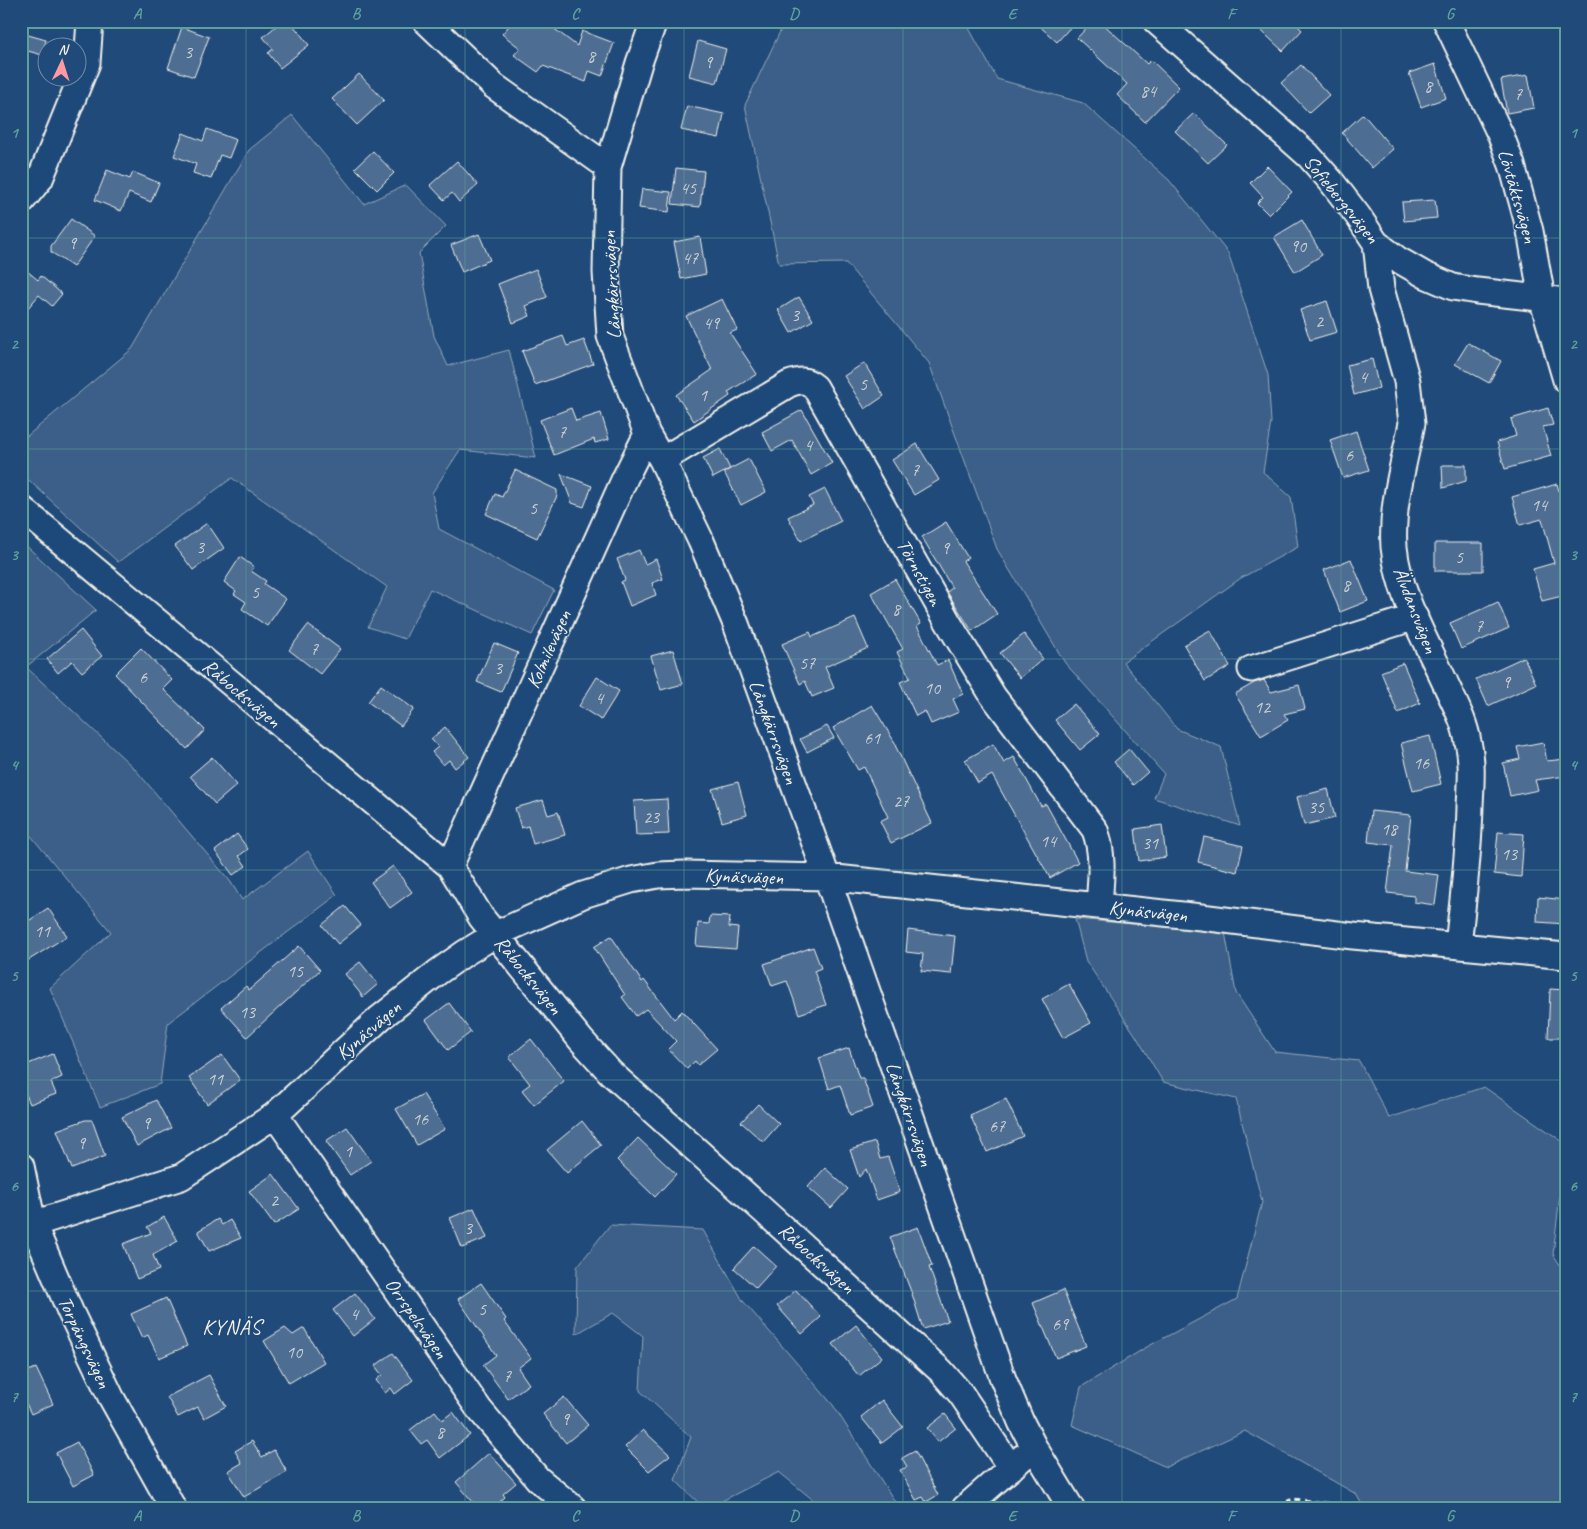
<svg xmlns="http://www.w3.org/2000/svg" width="1587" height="1529" viewBox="0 0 1587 1529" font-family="Caveat,sans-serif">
	<rect width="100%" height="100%" fill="#1f4a7a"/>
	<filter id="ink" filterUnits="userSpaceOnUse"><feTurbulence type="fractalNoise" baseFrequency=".02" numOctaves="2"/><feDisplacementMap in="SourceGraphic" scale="10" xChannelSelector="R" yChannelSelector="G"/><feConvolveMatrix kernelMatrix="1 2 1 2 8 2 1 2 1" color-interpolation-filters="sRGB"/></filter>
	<g filter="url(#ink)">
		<!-- green -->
		<path fill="#3a5f88" stroke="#97a8b8" d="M785,21H965L997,79L1083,103L1169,180L1228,253L1268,375L1271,422L1263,472L1291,497L1298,547L1241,578L1123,662L1177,729L1221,747L1240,826L1154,798L1164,774L1065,663L997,549L929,363L846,263L779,264L745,105Z
			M292,115L364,204L406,185L446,226L419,253L434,336L448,366L509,350L536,458L460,450L432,493L439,529L554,590L532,635L430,589L405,639L368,627L387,587L232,478L118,562L21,473V441L132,349L249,150Z
			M21,541L96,610L26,667L135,769L230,881L242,900L308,851L337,895L168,1023L160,1084L100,1107L50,988L111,932L21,824Z
			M1075,919L1225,932L1236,993L1275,1052L1359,1061L1389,1118L1484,1087L1566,1144L1553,1254L1566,1274V1508H1364L1356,1494L1245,1431L1166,1467L1072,1425L1081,1387L1145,1348L1237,1299L1262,1202L1236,1099L1163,1082L1136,1036L1086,961Z
			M610,1225L703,1230L743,1301L833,1405L899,1508H823L779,1472L708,1508H704L675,1480L691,1437L640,1391L643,1336L613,1313L576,1334L577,1267Z"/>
		<!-- building -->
		<path fill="#4d6e92" stroke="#f4f1e8" d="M282,21H290L309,45L280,68L268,53L273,49L263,37Z
			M513,21H544L577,46L582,31L614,43L602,76L589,71L586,82L543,66L538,72L514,55L520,48L502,34Z
			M1034,21H1076L1057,42Z
			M1093,21H1100L1147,64L1151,60L1179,87L1145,122L1117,95L1127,84L1077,38Z
			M1251,21H1293L1302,30L1283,51Z
			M182,27L209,37L194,77L168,68Z
			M21,33L46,40L42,55L21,49Z
			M698,41L726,49L717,83L689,76Z
			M1435,64L1446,98L1421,107L1409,73Z
			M1301,65L1329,95L1309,113L1281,83Z
			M359,74L384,100L357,125L332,99Z
			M1528,75L1534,108L1507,113L1501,80Z
			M687,106L724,114L719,138L681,130Z
			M1194,113L1227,145L1208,163L1175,131Z
			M1363,114L1393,149L1372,168L1342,133Z
			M207,129L236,140L229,158L220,155L211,179L193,173L196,164L174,156L183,133L203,141Z
			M373,151L394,173L377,190L355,168Z
			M457,161L478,185L459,202L452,193L444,200L430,185Z
			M1267,166L1292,192L1269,215L1257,203L1263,197L1250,183Z
			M676,168L704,171L700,207L672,204Z
			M107,170L130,179L133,172L159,183L151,202L129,193L121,211L95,200Z
			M642,189L671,192L669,212L639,208Z
			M1435,200L1437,218L1404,221L1402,202Z
			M71,219L95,236L73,267L51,252V246Z
			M1302,220L1322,255L1295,272L1274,237Z
			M479,234L490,260L462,272L451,245Z
			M700,237L706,274L681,279L674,242Z
			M21,266L38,280L41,276L62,294L52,306L39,295L21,316Z
			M536,269L547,297L526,306L530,316L513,323L498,284Z
			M799,297L813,320L791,333L778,310Z
			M722,299L737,330L730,333L757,374L728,392L730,396L694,421L676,395L712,370L686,316Z
			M1327,301L1337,332L1310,340L1300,310Z
			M563,336L567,346L584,340L593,364L535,385L522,351Z
			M1468,343L1501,361L1489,383L1455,364Z
			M1372,359L1379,388L1354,395L1347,365Z
			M864,363L884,396L865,409L844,376Z
			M571,408L576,421L601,413L609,439L595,443L594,439L554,455L540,420Z
			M1548,408L1553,425L1543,427L1551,456L1505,469L1497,442L1516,436L1511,419Z
			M802,410L832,463L811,475L792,440L772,451L762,432Z
			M1356,431L1369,470L1343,478L1330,440Z
			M917,444L939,480L914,495L892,460Z
			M720,449L730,469L713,478L703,458Z
			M749,459L766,492L741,505L724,472Z
			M1442,465H1466V481L1443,488Z
			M515,470L557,490V496L537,538L486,514L495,494L502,497Z
			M561,474L592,486L584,507L572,503Z
			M1557,484L1566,514V595L1542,601L1533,569L1554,563L1542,519L1520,525L1512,497Z
			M825,489L841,521L801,541L788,517L813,505L809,497Z
			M946,522L968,558L963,561L997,614L972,631L947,592L952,588L922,537Z
			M207,523L224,548L193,570L175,546Z
			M1435,543H1483V571H1435Z
			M639,550L645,564L656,559L663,579L652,583L656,595L630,606L621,582L625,580L617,559Z
			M240,557L254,567L251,571L266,581L264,584L286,599L267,626L242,609L246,602L234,594L236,591L224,582Z
			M1351,559L1368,601L1340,612L1324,570Z
			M895,579L921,624L917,626L937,665L948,660L963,694L953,699L959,712L931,724L925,711L916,716L900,682L910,678L897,652L903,649L871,593Z
			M1498,602L1509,628L1461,649L1450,623Z
			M855,618L868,648L825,667L834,688L812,697L805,681L800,684L782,644L810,632L812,637Z
			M308,625L340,649L320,674L289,650Z
			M81,630L102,656L82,672L72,661L58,673L47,659Z
			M1210,630L1230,666L1205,681L1184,645Z
			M1024,634L1043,659L1020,678L1000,653Z
			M494,643L518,653L501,692L477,682Z
			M141,648L172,680L163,689L205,730L187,749L115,674Z
			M673,650L683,684L661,690L651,656Z
			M1524,657L1536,684L1488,706L1476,679Z
			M1403,663L1420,703L1398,713L1381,672Z
			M597,677L619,691L601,720L579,706Z
			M1264,680L1271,692L1299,685L1305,709L1284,714L1288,720L1261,736L1235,694L1254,683Z
			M381,685L414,709L401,726L368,702Z
			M1074,704L1100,734L1080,750L1055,720Z
			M872,705L897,746L896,747L932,823L891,843L880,821L888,817L864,767L858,770L833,728Z
			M827,726L834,738L807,752L800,739Z
			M445,727L469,757L455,768L449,760L443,765L432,752L438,747L431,739Z
			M1430,736L1441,784L1413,791L1401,743Z
			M1543,742L1547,761L1566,759V776L1535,780L1538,790L1510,796L1503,763L1520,759L1517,747Z
			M993,744L1004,763L1014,757L1041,806L1046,804L1078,862L1050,878L992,775L978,783L965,760Z
			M1129,749L1148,772L1133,785L1114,762Z
			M212,757L237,785L215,804L190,776Z
			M738,782L747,815L722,822L712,789Z
			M1328,789L1335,818L1304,825L1297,797Z
			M667,799L669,834L636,835L634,801Z
			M543,800L548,815L558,812L565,835L533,844L528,826L521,828L515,808Z
			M1371,811L1411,815L1405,871L1439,875L1435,905L1414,902V896L1387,893L1393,845L1368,842Z
			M1162,825L1166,857L1139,861L1135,829Z
			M1498,832L1524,834L1521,877L1494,874Z
			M237,834L248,849L239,856L246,866L233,875L215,851Z
			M1204,837L1243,846L1237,872L1198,862Z
			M393,866L412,892L390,908L371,882Z
			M1538,897L1566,900V924L1537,922Z
			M345,906L361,925L338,944L322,925Z
			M48,908L67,936L21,965V926Z
			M710,916L730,917L729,927L738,928L736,949L696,946L698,923L709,924Z
			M908,930L955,936L951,974L921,971L923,954L906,952Z
			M611,936L642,982L644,980L674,1019L682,1011L717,1049L698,1065L695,1061L687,1069L668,1049L676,1041L646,1009L636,1016L622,997L625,995L594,947Z
			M299,946L320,970L247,1037L221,1008L246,986L249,990Z
			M813,947L821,968L814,971L826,1005L799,1014L787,981L772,986L764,964Z
			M360,962L378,984L363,997L345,974Z
			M1069,984L1091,1023L1063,1038L1042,999Z
			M1550,989L1566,990V1038H1548Z
			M449,1003L471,1032L448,1050L426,1020Z
			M531,1039L564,1081L534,1105L522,1090L530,1084L509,1057Z
			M849,1048L859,1078H863L873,1107L850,1115L840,1085L829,1089L819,1058Z
			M53,1054L62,1077L51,1082L56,1094L30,1104L21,1083V1067Z
			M222,1055L240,1080L207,1104L189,1078Z
			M423,1094L445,1129L417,1145L396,1109Z
			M1006,1099L1023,1136L987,1152L970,1115Z
			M156,1100L171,1128L137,1146L122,1117Z
			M758,1104L779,1124L763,1142L741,1122Z
			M85,1120H92L105,1156L72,1169L57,1130Z
			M582,1121L601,1145L567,1173L547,1150Z
			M347,1127L371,1161L350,1175L326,1141Z
			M638,1138L676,1174L655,1197L617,1160Z
			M875,1142L880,1159L888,1157L900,1192L877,1200L866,1169L859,1177L850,1150Z
			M825,1168L848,1189L831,1208L808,1187Z
			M273,1174L299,1209L274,1225L249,1191Z
			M474,1208L487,1238L462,1248L450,1218Z
			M164,1217L178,1241L153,1255L159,1270L137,1279L123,1244L151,1233L147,1227Z
			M218,1219L222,1225L230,1220L241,1238L209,1251L198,1231Z
			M918,1227L932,1266L929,1267L948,1321L923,1329L912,1294L890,1237Z
			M754,1246L776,1266L756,1288L734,1268Z
			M481,1283L506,1319L504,1321L531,1358L518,1368L529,1384L508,1399L483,1365L496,1355L458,1299Z
			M796,1290L821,1317L802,1334L777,1306Z
			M1063,1290L1086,1346L1056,1358L1033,1303Z
			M355,1293L375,1319L353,1336L333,1310Z
			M166,1298L187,1346L159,1358L148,1335L142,1338L131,1314Z
			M856,1325L882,1357L859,1376L833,1344Z
			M285,1328L293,1335L304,1328L324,1362L289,1383L264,1341Z
			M393,1353L413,1380L395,1394L391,1388L385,1393L376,1380L382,1375L375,1366Z
			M36,1368L53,1404L31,1414L21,1393V1374Z
			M209,1375L226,1406L204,1418L198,1407L178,1417L167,1397Z
			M564,1397L588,1425L566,1443L543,1414Z
			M882,1400L903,1427L882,1443L861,1417Z
			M435,1411L442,1420L453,1412L470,1435L440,1458L427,1440L421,1444L410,1430Z
			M945,1414L956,1428L938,1442L927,1428Z
			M643,1430L670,1455L649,1471L625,1447Z
			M252,1441L262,1457L274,1450L287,1472L244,1497L228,1471L242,1463L235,1451Z
			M77,1442L94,1475L73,1486L56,1453Z
			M915,1451L938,1495L926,1502L923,1497L916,1500L900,1470L907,1467L902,1458Z
			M489,1453L516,1483L503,1494L505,1497L493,1508H478L456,1482Z"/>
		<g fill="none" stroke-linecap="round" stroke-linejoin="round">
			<!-- minor casing -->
			<g stroke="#f4f1e8" stroke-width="29">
				<path id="minor" d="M426,21L494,86L608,167
					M654,21L639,63L608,167L606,272L610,336L647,434L662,460L701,541L736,624L827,877L1003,1379L1021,1422L1034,1447L1071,1508
					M1156,21L1308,155L1331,181L1358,216L1376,243L1397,259L1425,275L1453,287L1477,291L1566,301
					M1446,21L1501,136L1512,165L1530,231L1542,298L1566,380
					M21,202L40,179L87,63L90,21
					M1376,243L1381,289L1407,381L1412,423C1404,464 1391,506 1394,547C1399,597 1428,644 1448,689C1456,706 1465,723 1468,742C1473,763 1471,784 1470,806C1469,853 1463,899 1458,946
					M662,460L789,384C800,380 805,379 815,387L948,622L993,696L1095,830C1104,855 1101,879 1099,905
					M21,508L450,866L481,917L581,1040L611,1073L941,1371L961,1394L1011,1468
					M1251,669L1415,617
					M450,866L625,478L647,434
					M275,1115L479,1409L538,1479L573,1508
					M21,1166L33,1224L70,1311L111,1397L173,1508
					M21,1226L33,1224L181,1177L275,1115L380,1018L438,972L465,953L496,934L583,895L631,880L658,875L685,874L827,877L1201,917L1353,936L1566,956
					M965,1508L1023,1457"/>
			</g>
			<!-- path -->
			<path stroke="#f4f1e8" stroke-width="3" stroke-dasharray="5 4" stroke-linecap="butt" d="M1270,1508L1293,1499L1327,1503L1331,1508"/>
			<!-- minor -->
			<use href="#minor" stroke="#1f4a7a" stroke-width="25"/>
		</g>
	</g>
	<!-- grid -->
	<path fill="none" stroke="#5fa199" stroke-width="1" stroke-opacity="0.55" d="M246,21V1508M465,21V1508M684,21V1508M903,21V1508M1122,21V1508M1341,21V1508M21,238H1566M21,449H1566M21,659H1566M21,870H1566M21,1080H1566M21,1291H1566"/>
	<g text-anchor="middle" stroke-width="4" stroke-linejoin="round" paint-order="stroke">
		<!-- number labels -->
		<g font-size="18" fill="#cad0d2">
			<text x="188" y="58">3</text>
			<text x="591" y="62">8</text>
			<text x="708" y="68">9</text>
			<text x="1428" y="92">8</text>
			<text x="1148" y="97">84</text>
			<text x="1518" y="100">7</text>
			<text x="688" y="194">45</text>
			<text x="72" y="249">9</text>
			<text x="1298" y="252">90</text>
			<text x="690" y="264">47</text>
			<text x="795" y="321">3</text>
			<text x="1319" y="327">2</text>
			<text x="711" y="329">49</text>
			<text x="1363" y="383">4</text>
			<text x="863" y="390">5</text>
			<text x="703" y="401">1</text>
			<text x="562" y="438">7</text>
			<text x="808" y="451">4</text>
			<text x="1349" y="461">6</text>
			<text x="915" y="476">7</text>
			<text x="1539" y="511">14</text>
			<text x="533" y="514">5</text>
			<text x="200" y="553">3</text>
			<text x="945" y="554">9</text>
			<text x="1459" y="563">5</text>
			<text x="1346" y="591">8</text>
			<text x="255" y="598">5</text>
			<text x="896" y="615">8</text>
			<text x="1479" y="632">7</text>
			<text x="314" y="655">7</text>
			<text x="807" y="669">57</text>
			<text x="498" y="674">3</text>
			<text x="143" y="683">6</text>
			<text x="1506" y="688">9</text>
			<text x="932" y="694">10</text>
			<text x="599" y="704">4</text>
			<text x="1262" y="713">12</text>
			<text x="872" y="744">61</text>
			<text x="1421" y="769">16</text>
			<text x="901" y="807">27</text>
			<text x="1316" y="813">35</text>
			<text x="651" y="823">23</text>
			<text x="1389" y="835">18</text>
			<text x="1048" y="847">14</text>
			<text x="1150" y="849">31</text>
			<text x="1509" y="860">13</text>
			<text x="42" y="937">11</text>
			<text x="295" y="977">15</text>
			<text x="247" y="1018">13</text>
			<text x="215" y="1085">11</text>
			<text x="420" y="1125">16</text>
			<text x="146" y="1129">9</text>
			<text x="997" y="1132">67</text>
			<text x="81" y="1149">9</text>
			<text x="348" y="1157">1</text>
			<text x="274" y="1206">2</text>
			<text x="468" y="1234">3</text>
			<text x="482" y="1315">5</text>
			<text x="354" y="1320">4</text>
			<text x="1060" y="1330">69</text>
			<text x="294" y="1358">10</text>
			<text x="507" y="1382">7</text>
			<text x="565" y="1425">9</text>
			<text x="440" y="1438">8</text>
		</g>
		<!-- street labels -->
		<g font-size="20" fill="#f4f1e8" stroke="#1f4a7a">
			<text transform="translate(1518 196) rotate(74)" y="7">Lövtäktsvägen</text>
			<text transform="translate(1342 199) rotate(51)" y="7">Sofiebergsvägen</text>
			<text transform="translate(611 285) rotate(-93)" y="7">Långkärrsvägen</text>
			<text transform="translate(920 572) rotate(61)" y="7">Törnstigen</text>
			<text transform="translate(1416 610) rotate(69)" y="7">Älvdansvägen</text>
			<text transform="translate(548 649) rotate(-66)" y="7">Kolmilevägen</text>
			<text transform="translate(242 693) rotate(40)" y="7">Råbocksvägen</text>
			<text transform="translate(774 732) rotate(70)" y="7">Långkärrsvägen</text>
			<text transform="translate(744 876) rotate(2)" y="7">Kynäsvägen</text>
			<text transform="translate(1148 911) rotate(6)" y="7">Kynäsvägen</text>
			<text transform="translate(529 975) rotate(51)" y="7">Råbocksvägen</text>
			<text transform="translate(368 1030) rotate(-41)" y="7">Kynäsvägen</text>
			<text transform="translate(910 1114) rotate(71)" y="7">Långkärrsvägen</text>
			<text transform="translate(817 1258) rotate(42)" y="7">Råbocksvägen</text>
			<text transform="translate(417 1318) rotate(55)" y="7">Orrspelsvägen</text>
			<text transform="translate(85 1342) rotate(65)" y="7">Torpängsvägen</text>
		</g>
		<!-- neighbourhood labels -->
		<g font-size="21" letter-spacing="1" fill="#f4f1e8" stroke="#1f4a7a">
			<text x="232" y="1334">KYNÄS</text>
		</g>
	</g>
	<!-- margin -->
	<rect width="1587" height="1529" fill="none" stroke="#1f4a7a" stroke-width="55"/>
	<!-- north arrow -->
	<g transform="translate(62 62) rotate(4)"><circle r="24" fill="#1f4a7a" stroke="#748da6"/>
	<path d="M0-4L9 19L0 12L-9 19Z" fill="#ff9aa2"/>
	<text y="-8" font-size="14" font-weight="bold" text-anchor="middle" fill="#f4f1e8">N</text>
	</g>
	<rect x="28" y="28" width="1532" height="1474" fill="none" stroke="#5fa199" stroke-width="2"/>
	<g font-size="16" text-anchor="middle" font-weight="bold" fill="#5fa199">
		<text x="137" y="19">A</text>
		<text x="356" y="19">B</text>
		<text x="575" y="19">C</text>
		<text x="794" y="19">D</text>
		<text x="1012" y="19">E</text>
		<text x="1231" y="19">F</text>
		<text x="1450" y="19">G</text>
		<text x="14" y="138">1</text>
		<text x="1573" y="138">1</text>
		<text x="14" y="349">2</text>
		<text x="1573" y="349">2</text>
		<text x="14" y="560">3</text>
		<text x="1573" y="560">3</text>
		<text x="14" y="770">4</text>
		<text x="1573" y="770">4</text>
		<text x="14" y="981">5</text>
		<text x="1573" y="981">5</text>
		<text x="14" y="1191">6</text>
		<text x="1573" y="1191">6</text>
		<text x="14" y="1402">7</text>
		<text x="1573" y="1402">7</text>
		<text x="137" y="1521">A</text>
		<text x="356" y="1521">B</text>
		<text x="575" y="1521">C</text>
		<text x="794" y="1521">D</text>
		<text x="1012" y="1521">E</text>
		<text x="1231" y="1521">F</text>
		<text x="1450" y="1521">G</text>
	</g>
</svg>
